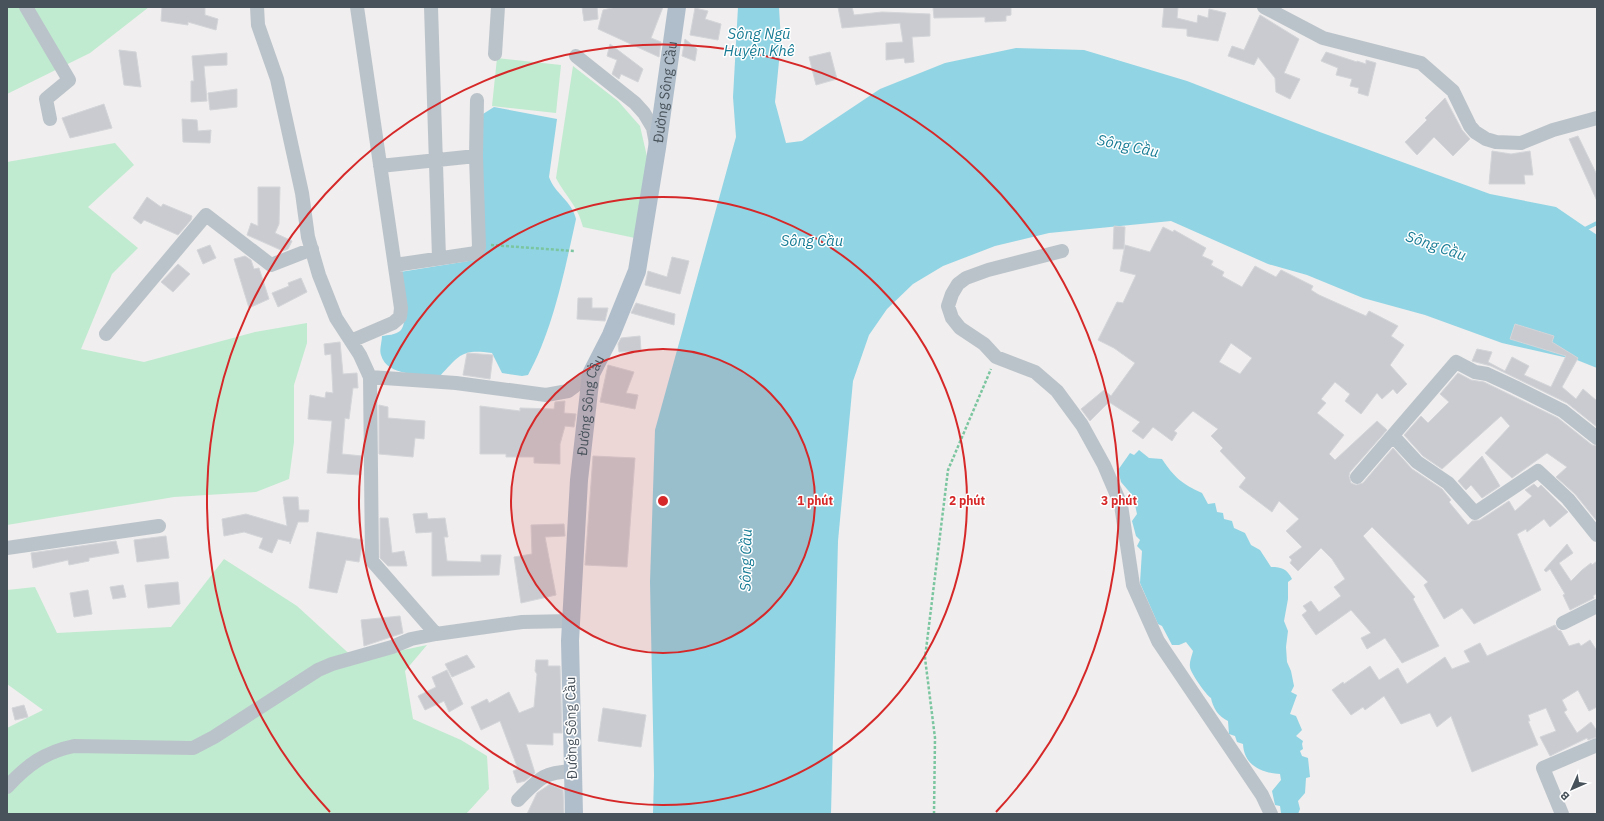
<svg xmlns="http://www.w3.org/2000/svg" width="1604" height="821" viewBox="0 0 1604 821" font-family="'IBM Plex Sans',sans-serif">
	<rect width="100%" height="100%" fill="#f0eeee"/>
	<!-- green -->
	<path fill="#c0ebd0" d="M7,7H149L90,53L7,94Z
		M497,58L561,65L556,113L492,106Z
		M573,66L618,101L640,126L648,161L635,238L583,227C578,206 566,197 556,178Z
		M115,143L134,165L88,207L138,248L112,274L81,349L144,362L255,332L307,323V343L294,385V442L289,479L256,492L174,497L7,525V162Z
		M224,559L297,606L356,660L427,645L405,671L413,719L461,740L487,756L489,789L466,814H7V728L43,710L7,684V590L35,587L57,633L171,627Z"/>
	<!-- water -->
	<path fill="#91d4e4" d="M738,7H779L781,41L775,102L786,143L802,141L880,89L945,63L1016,48L1084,50L1187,81L1317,131L1490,194L1556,207L1597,235V368L1577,360L1502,343L1425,315L1363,298L1307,275L1268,264L1171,221L1049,233L995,246L943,266L913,284L887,309L869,335L853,381L838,541L831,814H653L654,775L650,582L655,430L736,137L733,97Z
		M494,107L557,119L549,177C555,194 572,201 576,219C565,269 553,330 528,375L522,376L502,373L492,353C461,349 460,355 440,376C422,374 387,377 381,355C379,350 382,342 382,336C388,335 395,335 400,331C410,322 401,285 400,272L475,260L483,114Z
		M1139,450L1149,458L1162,459C1174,477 1182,484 1202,493L1208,504L1215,503L1217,512L1223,513L1224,519L1232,521L1234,528L1245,533L1251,545L1260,550L1271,567C1282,567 1287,569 1292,579L1288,582V599L1284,621L1288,631L1286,647L1287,662L1291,671L1294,686L1291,692L1297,695L1290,714L1296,716L1302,730L1296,736L1303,741L1302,744L1303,749L1300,751L1302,756L1308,758L1310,777L1306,778L1305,793L1298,801L1300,809L1298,814L1281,813L1280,806L1275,805L1272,791L1281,780L1280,774C1261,773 1244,765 1243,744L1237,742L1235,736L1229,734L1228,721C1218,716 1213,708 1211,698C1206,695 1190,672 1190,667C1189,662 1192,656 1193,651L1186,642L1179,645H1172L1162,626L1158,624L1140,583L1142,551L1137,546L1140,540L1136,536L1132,521L1137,514L1133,496L1121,482L1118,470L1130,453L1134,455Z"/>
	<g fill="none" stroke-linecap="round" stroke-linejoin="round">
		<!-- stream -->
		<path stroke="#91d4e4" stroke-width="4" d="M1583,230L1597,223"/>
	</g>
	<!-- building -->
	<path fill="#c9cbd0" stroke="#d3d5d9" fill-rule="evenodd" d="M162,7H205V15L218,19L216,30L188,22V25L161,21Z
		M582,7H597L598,19L584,21Z
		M616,7H663L651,38L661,42L659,57L598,29L603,10Z
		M838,7H852L854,15L882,12L930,14V36L912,37L914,62L905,63L904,58L886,60V43L903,42L900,23L842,28Z
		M933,7H1011V15L1006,16V21L985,22V17L934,18Z
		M1164,7H1178L1177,18L1197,23L1198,15L1208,18L1209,9L1226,13L1218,41L1187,36V29L1162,27Z
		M695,8L708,11L705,19L721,24L718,40L690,35Z
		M1260,15L1299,39L1284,73L1300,79L1290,99L1276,92L1275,78L1258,57L1254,65L1228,56L1232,46L1244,50Z
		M685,39L697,49L695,61L682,56Z
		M610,44L643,69L638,82L621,74L619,79L612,74L617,60L607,56Z
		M119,50L136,52L141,87L124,85Z
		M830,52L837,79L816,85L809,57Z
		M1326,52L1357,62V61L1366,64V60L1376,63L1368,96L1358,93L1359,88L1350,86L1352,79L1336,75L1338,68L1321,61Z
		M227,53V65L204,66L207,101L191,102V81H194L192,56Z
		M237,89V107L210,110L208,93Z
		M1445,98L1462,130L1470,139L1453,156L1434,137L1417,155L1405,142L1427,120L1425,118Z
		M104,104L112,128L70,138L62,118Z
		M182,119L197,120L198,131L211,130L210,143L183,142Z
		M1578,136L1597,175V201L1569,139Z
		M1492,151L1511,154L1530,151L1533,175H1524L1525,184H1489Z
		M258,187H280L279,224L275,233L292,241L288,249L283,251L247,235L251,223L258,226Z
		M147,197L161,207L163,204L192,216L191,220L178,235L144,220L141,224L133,218Z
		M1114,226L1125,227L1124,249H1113Z
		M1163,227L1173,232L1174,230L1206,248L1202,256L1213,261L1211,265L1224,272L1222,276L1242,287L1255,266L1276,277L1281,270L1313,286L1311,290L1319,295L1366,316L1369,311L1398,326L1391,336L1404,345L1390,365L1407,384L1397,394L1393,389L1382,399L1377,393L1361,414L1345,401L1350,394L1335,382L1321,399L1326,403L1317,413L1344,435L1329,454L1335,460L1377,421L1387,430L1350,472L1349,476L1351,483L1356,485L1363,483L1393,448L1412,469L1442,489L1451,500L1449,502L1468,525L1472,521L1480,520L1509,501L1515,511L1532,496L1525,490L1534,484L1538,488L1541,485L1568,512L1550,527L1544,519L1527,532L1526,529L1517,534L1541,590L1474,624L1462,608L1444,619L1424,585L1428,582L1372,527L1363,536L1415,597L1413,599L1439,646L1402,663L1385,638L1367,649L1361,638L1371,633L1351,610L1316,635L1302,615L1307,611L1303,606L1311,601L1319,612L1341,596L1334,587L1345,579L1332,559L1321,548L1298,571L1290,563L1292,560L1289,557L1302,547L1286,531L1299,519L1279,501L1272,512L1239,487L1246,478L1220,451L1223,448L1211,436L1218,429L1193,411L1174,431L1177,433L1172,441L1153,427L1143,439L1132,431L1140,422L1109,402L1090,421L1081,409L1104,390L1111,396L1135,363L1114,348L1098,340L1117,302L1123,303L1136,275L1120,271L1125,245L1150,252ZM1231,343L1252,358L1240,374L1219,362Z
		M210,245L216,258L203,264L197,250Z
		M245,256L251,260L254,269L259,268L269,299L249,308L234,259Z
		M672,257L689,261L680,294L645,285L648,271L667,277Z
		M178,264L190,274L173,292L161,282Z
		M301,278L307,292L278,307L272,293L289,286L288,283Z
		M578,298H592V308H608L605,321L577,319Z
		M636,303L675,314L674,325L631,313Z
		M1515,324L1554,336L1552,342L1578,358L1562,387L1576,399L1583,389L1597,401V427L1567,403L1491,366L1472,361L1477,349L1492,352L1488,362L1505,371L1512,357L1529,366L1524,375L1551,387L1566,356L1510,339Z
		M640,336L641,351L619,352L618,344L621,338Z
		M340,342L343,374L357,373L358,388H353L349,419L345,418L342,454L362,456L361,475L327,473L332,421L308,419L310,395L325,398L326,392L333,393L331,354L325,355L324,344Z
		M467,353L493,355L490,379L463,375Z
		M608,365L634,372L626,393L638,395L635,409L600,402Z
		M1458,373L1471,380L1484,382L1558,418L1592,445L1597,446V519L1596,520L1575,494L1556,477L1567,467L1547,453L1512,478L1485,453L1510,426L1501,416L1442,469L1423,456L1404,435L1421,416L1428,423L1449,402L1440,394Z
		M565,401L564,413L576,414L574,427L565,426L560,444V464L534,463V457H506V454H480V406L520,411V408L554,409L555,402Z
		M379,405L388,407V418L425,421L424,439L415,438L413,457L379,454Z
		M593,456L635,458L627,567L585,565Z
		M1482,456L1500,486L1482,498L1471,485L1466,490L1458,481Z
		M283,497H298L299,510H309L308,522H298L290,544V542L278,539L272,553L259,548L263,538L244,532L224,536L222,519L246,514L287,526Z
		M427,513L428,519L445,518L448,537H444L447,561L481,562V555H501L499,575L432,576V532L416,533L413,514Z
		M380,518H388L392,553L404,551L407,566H388L380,558Z
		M564,524L565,536L545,537L556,595L521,603L514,557L532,554L531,525Z
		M317,532L363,540L359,562L346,560L337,593L309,588Z
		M166,536L169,558L137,562L134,540Z
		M116,541L119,553L89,558V561L69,565L68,560L33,568L31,553Z
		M1567,544L1573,553L1559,563L1571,581L1582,570L1591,563L1592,565L1597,561V593L1593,596L1594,598L1570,610L1563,595L1565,594L1550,569L1546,572L1544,570Z
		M178,582L180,604L148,608L145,585Z
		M123,585L126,597L113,599L110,587Z
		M88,590L92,614L74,617L70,593Z
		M400,616L403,633L364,646L361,620Z
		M1555,625L1558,630L1561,631L1569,646L1579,643L1581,646L1590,640L1597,651V707L1589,711L1578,690L1562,700L1567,710L1564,712L1577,733L1591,722L1597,731V737L1588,740L1587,738L1550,756L1540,737L1556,731L1546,708L1528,715L1530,721H1528L1538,745L1472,772L1451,716L1437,727L1430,713L1401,724L1384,696L1365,710L1363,707L1351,715L1332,690L1343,682L1344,684L1370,666L1379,680L1398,668L1407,684L1445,657L1452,669L1470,662L1464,651L1480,643L1487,656Z
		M467,655L475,667L452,677L445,664Z
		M536,660H548V666H560L562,733H553V745L526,744L535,773L525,781L517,783L513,771L518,769L500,721L481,730L471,707L487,699L489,703L509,692L519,713L534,707L537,674L535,671Z
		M447,670L463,704L449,712L444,701L425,710L418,696L436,687L432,677Z
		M24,705L28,717L15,720L12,708Z
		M603,708L646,715L641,747L598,741Z
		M550,784L563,790L564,814H527L537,793Z"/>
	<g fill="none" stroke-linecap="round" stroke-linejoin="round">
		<!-- path -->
		<path stroke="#7bc6a0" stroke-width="2.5" stroke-dasharray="3 2" stroke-linecap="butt" d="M491,245L574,251
			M934,814L935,738L925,658L948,470L991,369"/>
		<!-- minor -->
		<path stroke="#bbc3ca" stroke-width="14" d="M26,7L69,80L46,99L50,119
			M257,7L258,25L277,79L302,193L308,237L319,275L336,318L360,355L370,377L456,383L546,395L568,391L591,374
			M431,7L439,258
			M1264,7L1323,38L1421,63L1453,91L1470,126L1475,132L1486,139L1496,142L1521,143L1553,130L1597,118
			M495,54L498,7
			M576,56L635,103L644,113L653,128L656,144
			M380,166L476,156
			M1062,251L988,270L966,278L958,284L952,294L948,306L952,318L960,328L984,344L996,357L1035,372L1057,391L1082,425L1104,465L1121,505L1133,585L1158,641L1262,795L1271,814
			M395,265L476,253L479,247L476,156L477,100
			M106,334L206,215L271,265L312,249
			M351,341L393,323L400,317L401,308L357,7
			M370,377L372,561L436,634
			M1393,436L1417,462L1448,483L1475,513L1538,471L1568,499L1597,535
			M1357,477L1456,362L1475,372L1487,374L1515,387L1563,411L1597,438
			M7,548L159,526
			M1563,623L1597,606
			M7,787C27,765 45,752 74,746L193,748L214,737L318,670L332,664L392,647L411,639L436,634L522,622L571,621
			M518,800C539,779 541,773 572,771
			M1562,814L1543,768L1597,745"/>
		<!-- major -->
		<path stroke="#b0becb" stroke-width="18" id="s1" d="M574,814L570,641L579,480L591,374L611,335L637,271L657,148L677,7"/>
	</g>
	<!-- distance rings -->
	<circle cx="663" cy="501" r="152" fill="#d62828" fill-opacity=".12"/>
	<g fill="none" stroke="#d62828" stroke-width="2">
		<circle cx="663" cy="501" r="152"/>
		<circle cx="663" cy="501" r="304"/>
		<path d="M330 812A456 456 0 1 1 996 812"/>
	</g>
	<g text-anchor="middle" stroke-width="3" stroke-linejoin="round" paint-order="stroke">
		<!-- street labels -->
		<g font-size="14" fill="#48525a" stroke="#fff">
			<text dy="5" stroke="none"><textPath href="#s1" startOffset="735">Đường Sông Cầu</textPath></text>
			<text dy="5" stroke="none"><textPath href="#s1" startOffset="410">Đường Sông Cầu</textPath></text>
			<text transform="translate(571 728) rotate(-91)" y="5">Đường Sông Cầu</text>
		</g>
		<!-- water labels -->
		<g font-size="15" font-style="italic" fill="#187c95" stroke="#fff">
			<text x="759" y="39">Sông Ngũ<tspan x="759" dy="17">Huyện Khê</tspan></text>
			<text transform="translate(1128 146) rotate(12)" y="5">Sông Cầu</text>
			<text x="812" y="246">Sông Cầu</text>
			<text transform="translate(1436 246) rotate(19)" y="5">Sông Cầu</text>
			<text transform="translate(746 560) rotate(-89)" y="5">Sông Cầu</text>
		</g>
	</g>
	<circle cx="663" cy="501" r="6" fill="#d62828" stroke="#fff" stroke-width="2"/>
	<g font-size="12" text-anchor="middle" font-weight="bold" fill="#d62828" stroke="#fff" stroke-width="3" stroke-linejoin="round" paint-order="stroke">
		<text x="815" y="505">1 phút</text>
		<text x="967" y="505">2 phút</text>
		<text x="1119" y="505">3 phút</text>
	</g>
	<!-- border -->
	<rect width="1604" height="821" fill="none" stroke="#48525a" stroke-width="16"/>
	<!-- north arrow -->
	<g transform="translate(1572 789) rotate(225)" stroke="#ffffff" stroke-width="3" paint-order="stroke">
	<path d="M0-3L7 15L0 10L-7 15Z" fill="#48525a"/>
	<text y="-6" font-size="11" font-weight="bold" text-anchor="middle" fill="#48525a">B</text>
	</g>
</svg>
